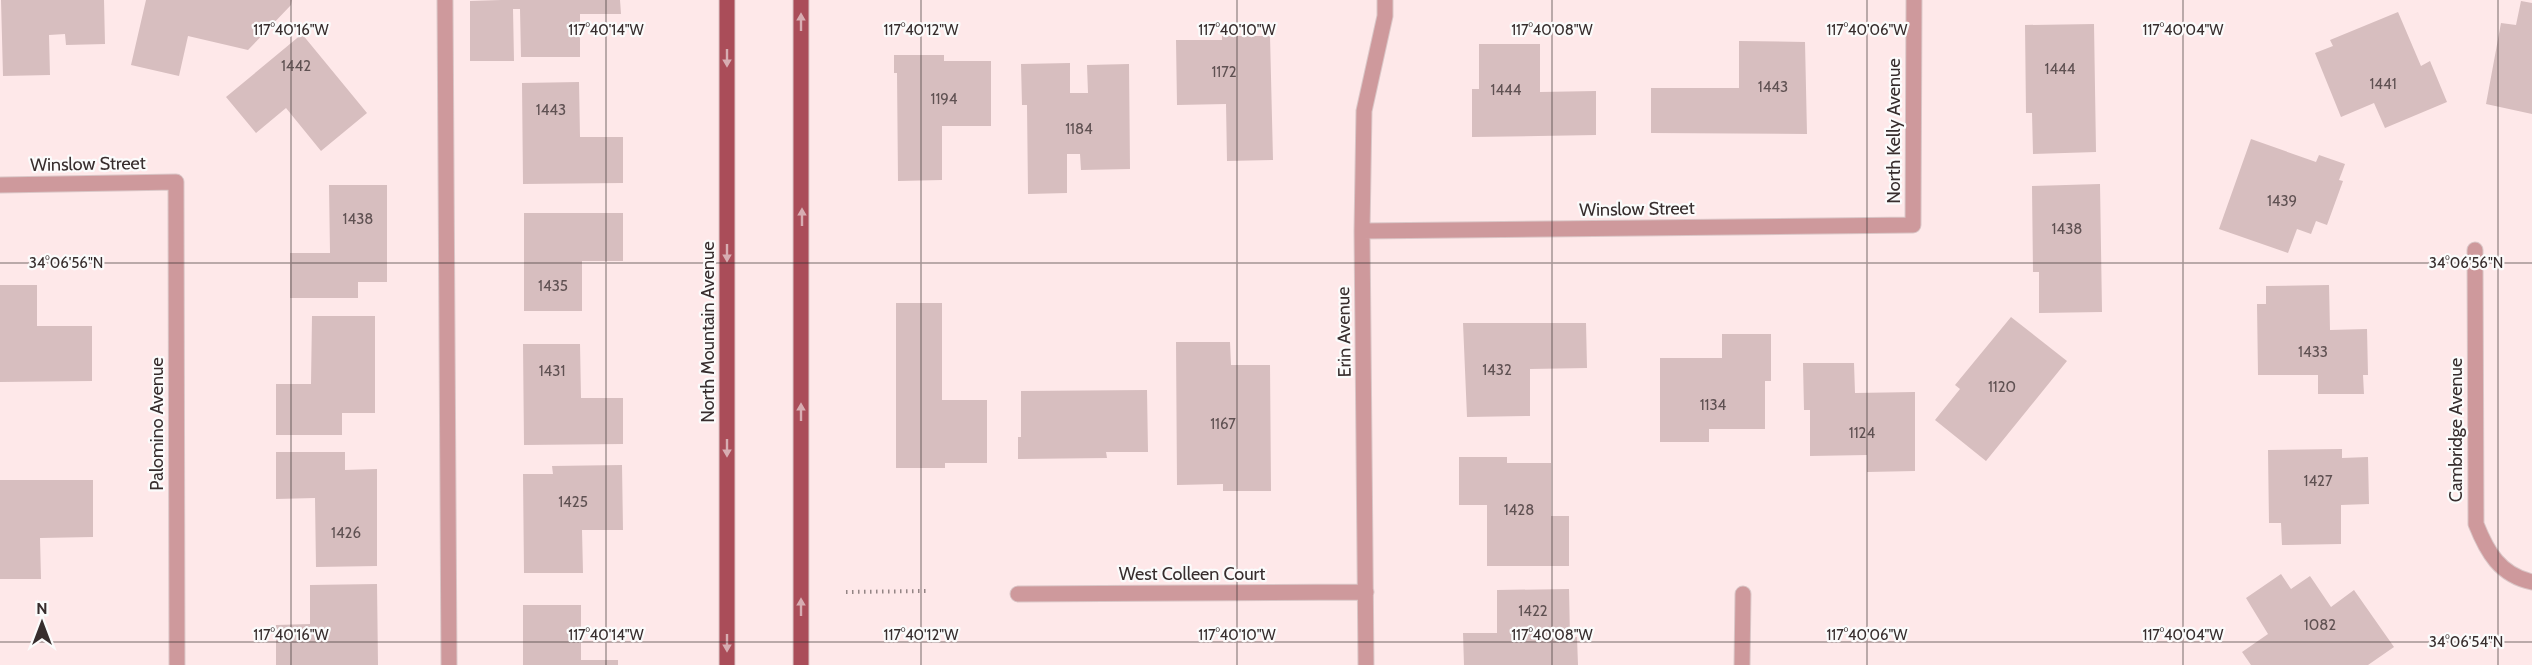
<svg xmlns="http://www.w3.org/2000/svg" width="2532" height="665" viewBox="0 0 2532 665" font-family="Cabin,sans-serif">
	<rect width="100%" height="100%" fill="#fee8e9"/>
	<!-- building -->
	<path fill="#d7bebf" d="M1,0H104L105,44L66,45L65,34L49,35L50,75L3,76Z
		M146,0H292L291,5L248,50L188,36L179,76L131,65Z
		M501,0H620L621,14H580V57H521L520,9H513L514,61H470V1Z
		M2521,1L2532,3V114L2486,104L2501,23L2516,25Z
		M2398,12L2421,66L2430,61L2447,102L2385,128L2374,103L2341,117L2315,53L2333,46L2330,40Z
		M2094,24L2096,152L2033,154L2032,113H2026L2025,25Z
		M302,34L367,113L321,151L286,108L256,133L226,97Z
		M1222,36H1270L1273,160L1227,161L1226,104L1177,105L1176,40H1222Z
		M1739,41L1805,42L1807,134L1651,133V88H1739Z
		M1479,44H1540V92L1596,91V135L1472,137V89H1479Z
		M894,55H944V61H991V126H942V180L898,181L897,73H894Z
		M1070,63V93H1088L1087,65L1129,64L1130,169L1081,170L1080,154H1067V193L1028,194L1027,105H1022L1021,64Z
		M579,82L580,137H623V183L523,184L522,83Z
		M2251,139L2316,162L2319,155L2345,164L2339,180L2343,181L2327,225L2316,221L2311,234L2297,229L2288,253L2219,229Z
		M2100,184L2102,312L2039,313V272H2033L2032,186Z
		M329,185H387V282H358V298H290V253H330Z
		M524,213H623V261H582V311H524Z
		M0,285H37V326H92V381L0,382Z
		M2329,285L2330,330L2367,329L2368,375H2363L2364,394H2318V375H2258L2257,304H2266V286Z
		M896,303H942V400H987V463H945V468H896Z
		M312,316H375V413H342V435H276V384H311Z
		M2011,317L2067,361L1986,461L1935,420L1960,389L1955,385Z
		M1463,323H1586L1587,368L1530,369V416L1467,417Z
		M1722,334H1771V381H1765V429H1709V442H1660V358H1722Z
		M1176,342H1230L1231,365H1270L1271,491H1223V484L1177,485Z
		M523,344H580L581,398H623V444L524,445Z
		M1803,363H1854L1855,393L1915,392V471L1867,472V455L1810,456V410H1804Z
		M1147,390L1148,452H1106L1107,458L1018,459V437H1021V391Z
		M2342,449V458L2368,457L2369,504L2341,505V544L2282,545L2281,523H2269L2268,450Z
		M276,452H345V470L377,469V566L316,567L315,498L276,499Z
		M1459,457H1507V463H1551V516H1569V566H1487V505H1459Z
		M622,465L623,530H582L583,573H524L523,474H553L552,466Z
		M0,480H93V537L40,538L41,579H0Z
		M2281,574L2291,589L2310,576L2331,607L2354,590L2394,647L2368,665H2251L2242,652L2268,634L2246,598Z
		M377,584L378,665H276V625L310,624V585Z
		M1569,589L1570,638L1577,637L1578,665H1464L1463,633H1497V590Z
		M523,605H581V660H618V665H523Z"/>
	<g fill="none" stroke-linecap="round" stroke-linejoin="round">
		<!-- minor casing -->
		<g stroke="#dac6c7" stroke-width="17">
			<path id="minor" d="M445,0L449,665
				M0,185L176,182L177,665
				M1362,231L1913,225L1914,0
				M2475,250L2476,524C2487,552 2500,575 2532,582
				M1018,594L1366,592
				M1366,665L1362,231L1364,111L1385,16V0
				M1742,665L1743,594"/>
		</g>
		<!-- major casing -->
		<g stroke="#dac6c7" stroke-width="17">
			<path id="major" d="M727,665V0
				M801,665V0"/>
		</g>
		<!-- path -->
		<path stroke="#948585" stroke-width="4" stroke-dasharray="1.5 4.5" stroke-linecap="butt" d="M846,592L926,591"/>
		<!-- minor -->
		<use href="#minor" stroke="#ce999c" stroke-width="15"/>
		<!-- major -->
		<use href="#major" stroke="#aa4d59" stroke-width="15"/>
	</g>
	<!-- one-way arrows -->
	<defs><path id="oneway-solid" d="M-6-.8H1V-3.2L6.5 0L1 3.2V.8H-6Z" transform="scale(1.5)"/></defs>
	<g fill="#d7adb2">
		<use href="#oneway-solid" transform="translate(801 22) rotate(-90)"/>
		<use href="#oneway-solid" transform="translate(727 58) rotate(90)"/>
		<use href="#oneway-solid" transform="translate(802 217) rotate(-90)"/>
		<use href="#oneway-solid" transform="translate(727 253) rotate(90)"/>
		<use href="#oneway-solid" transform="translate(801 412) rotate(-90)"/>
		<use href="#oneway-solid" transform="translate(727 448) rotate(90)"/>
		<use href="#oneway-solid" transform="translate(801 607) rotate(-90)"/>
		<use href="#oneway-solid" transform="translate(727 643) rotate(90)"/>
	</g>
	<!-- ticks -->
	<path fill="none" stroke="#372d2d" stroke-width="1.5" stroke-opacity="0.45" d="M291,0V665M606,0V665M921,0V665M1237,0V665M1552,0V665M1867,0V665M2183,0V665M2498,0V665M0,263H2532M0,642H2532"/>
	<g text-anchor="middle" stroke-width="4.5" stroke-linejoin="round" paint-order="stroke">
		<!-- number labels -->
		<g font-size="15" fill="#5f5152">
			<text x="296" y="71">1442</text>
			<text x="2060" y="74">1444</text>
			<text x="1224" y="77">1172</text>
			<text x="2383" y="89">1441</text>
			<text x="1773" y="92">1443</text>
			<text x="1506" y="95">1444</text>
			<text x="944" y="104">1194</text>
			<text x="551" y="115">1443</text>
			<text x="1079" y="134">1184</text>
			<text x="2282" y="206">1439</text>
			<text x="358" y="224">1438</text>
			<text x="2067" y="234">1438</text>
			<text x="553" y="291">1435</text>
			<text x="2313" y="357">1433</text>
			<text x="1497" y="375">1432</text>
			<text x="552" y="376">1431</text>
			<text x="2002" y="392">1120</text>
			<text x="1713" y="410">1134</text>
			<text x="1223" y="429">1167</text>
			<text x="1862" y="438">1124</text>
			<text x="2318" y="486">1427</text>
			<text x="573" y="507">1425</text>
			<text x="1519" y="515">1428</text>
			<text x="346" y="538">1426</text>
			<text x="1533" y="616">1422</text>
			<text x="2320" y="630">1082</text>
		</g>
		<!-- street labels -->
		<g font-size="18" fill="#372d2d" stroke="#fbfbfb">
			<text transform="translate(1894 131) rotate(-90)" y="6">North Kelly Avenue</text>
			<text transform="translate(88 164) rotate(-1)" y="6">Winslow Street</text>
			<text transform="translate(1637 209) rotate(-1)" y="6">Winslow Street</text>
			<text transform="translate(708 332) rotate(-90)" y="6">North Mountain Avenue</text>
			<text transform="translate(1344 332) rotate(-91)" y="6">Erin Avenue</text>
			<text transform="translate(157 424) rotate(-90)" y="6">Palomino Avenue</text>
			<text transform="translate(2456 430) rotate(-90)" y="6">Cambridge Avenue</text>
			<text x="1192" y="580">West Colleen Court</text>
		</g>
	</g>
	<g font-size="15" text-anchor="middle" fill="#372d2d" stroke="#fbfbfb" stroke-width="4.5" stroke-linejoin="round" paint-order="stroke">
		<text x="291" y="35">117°40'16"W</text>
		<text x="606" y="35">117°40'14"W</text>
		<text x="921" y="35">117°40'12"W</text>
		<text x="1237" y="35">117°40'10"W</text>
		<text x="1552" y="35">117°40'08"W</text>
		<text x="1867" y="35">117°40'06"W</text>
		<text x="2183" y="35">117°40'04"W</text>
		<text x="66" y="268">34°06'56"N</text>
		<text x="2466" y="268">34°06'56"N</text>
		<text x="291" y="640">117°40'16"W</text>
		<text x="606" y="640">117°40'14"W</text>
		<text x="921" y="640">117°40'12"W</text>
		<text x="1237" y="640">117°40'10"W</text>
		<text x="1552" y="640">117°40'08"W</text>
		<text x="1867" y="640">117°40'06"W</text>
		<text x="2183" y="640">117°40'04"W</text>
		<text x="2466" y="647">34°06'54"N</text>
	</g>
	<!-- north arrow -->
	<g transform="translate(42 623)" stroke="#fbfbfb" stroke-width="4.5" paint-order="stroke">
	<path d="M0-4.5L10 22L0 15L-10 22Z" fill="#372d2d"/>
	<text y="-9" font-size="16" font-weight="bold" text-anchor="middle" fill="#372d2d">N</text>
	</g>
</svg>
